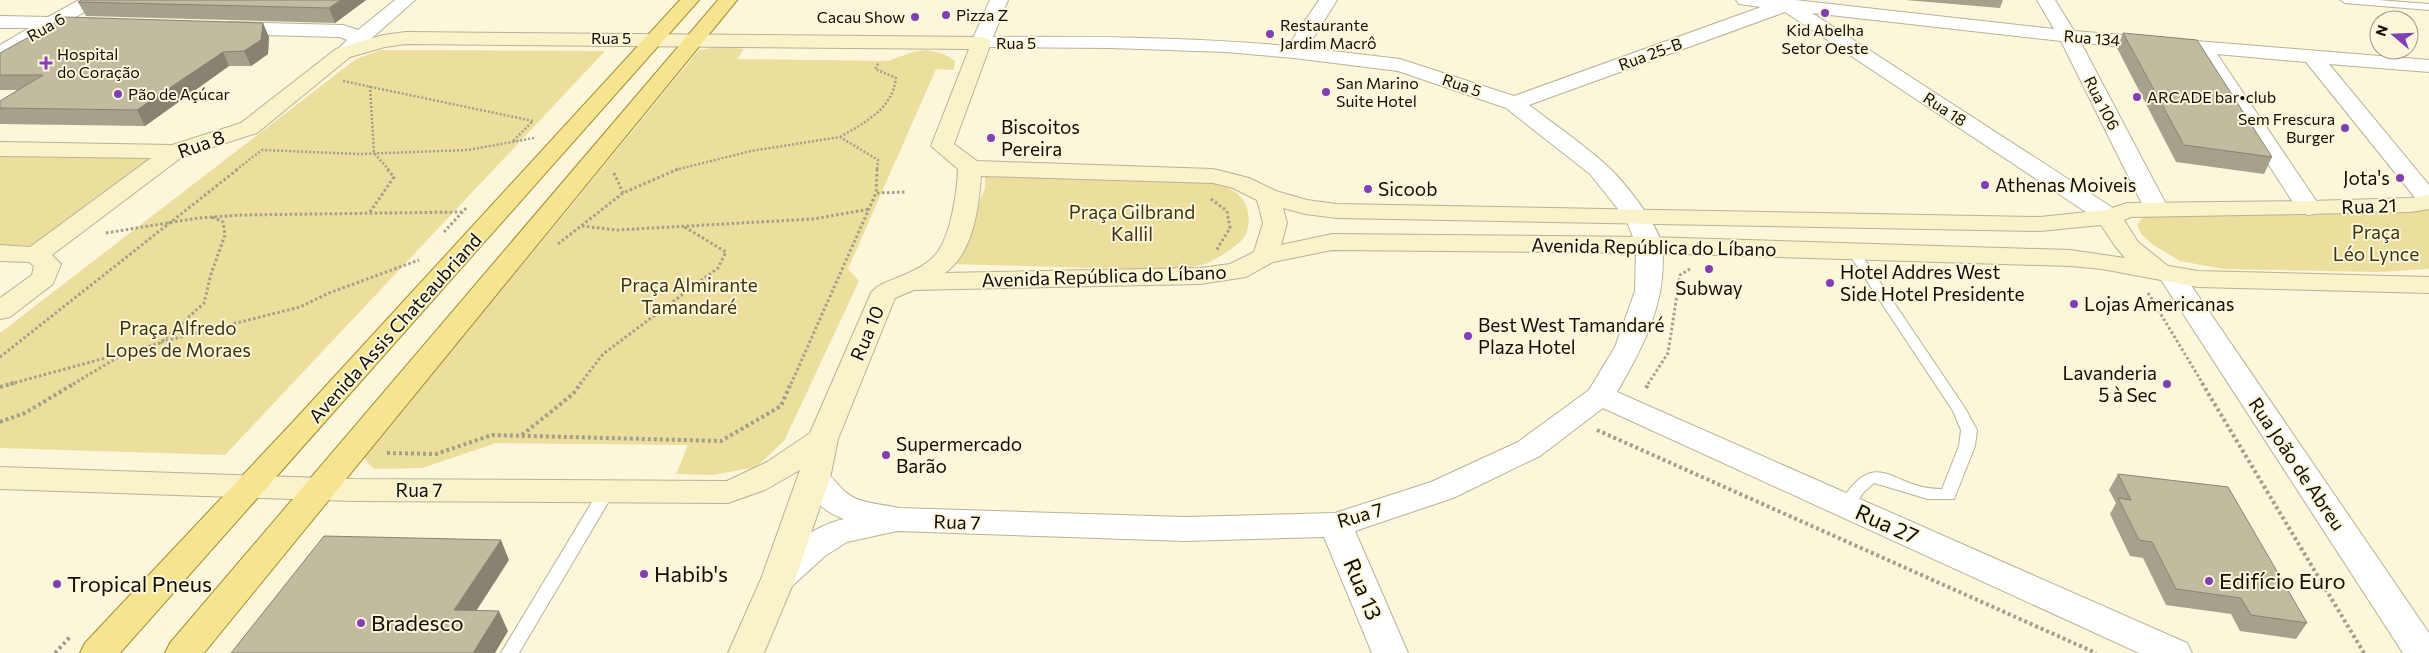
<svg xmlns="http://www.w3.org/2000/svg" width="2429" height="653" viewBox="0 0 2429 653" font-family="Commissioner,sans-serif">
	<rect width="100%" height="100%" fill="#fcf6da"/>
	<!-- green -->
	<path fill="#ecde9c" d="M719,47L744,49L737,59L888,61L913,52L926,50L944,54L955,61L954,70L936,69L848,269L859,281L784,441L756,467L713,475L676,474L688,445L496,443L422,468L374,469L364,458L699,50Z
		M381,50L605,51L225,455L0,448V333L356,59Z
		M0,157L144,158L152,159L35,246L0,245Z
		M985,174L1183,179C1200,181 1220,182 1235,192C1249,201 1252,221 1245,236C1241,244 1214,261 1205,264C1194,267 1182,268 1171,270L949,264L958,249L985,189Z
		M2429,209V269L2379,272L2223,269L2180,261L2152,244L2142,235L2137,225L2142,218L2151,214L2406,213Z"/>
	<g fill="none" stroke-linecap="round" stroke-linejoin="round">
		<!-- lane casing -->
		<g stroke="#b8b297" stroke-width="2">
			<path id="lane" d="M2340,0H2378L2429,4V10L2345,3Z
				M1853,247L1857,248L1965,408L1977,430L1975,446L1954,499H1928L1874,483L1863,493L1852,510H1840L1838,506C1877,441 1891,490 1942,489L1959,446L1961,430L1953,411L1847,251Z
				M607,485L613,487L615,491L519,653H501L601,487Z"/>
		</g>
		<!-- street casing -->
		<g stroke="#b8b297" stroke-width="2">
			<path id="street" d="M79,0H101L98,4L74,18L98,20L101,24L98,28L56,29L7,57L0,59V45L29,28H0V16L48,17Z
				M395,0H415L355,53L348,55L341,53L338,49L347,40L340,37L229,34L222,32L219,28L222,24L229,22L343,25L358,30Z
				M990,0H1008L993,37C1092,36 1190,37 1288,46L1319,0H1337L1307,48L1400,59L1514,96L1761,7L1739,4L1736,0H1795L2054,29L2037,0H2055L2074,31L2429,60V72L2329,64L2429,185V207L2421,205L2306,62L2217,54L2321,208L2318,213L2309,215L2300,213L2196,53L2081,43L2168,208L2165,213L2156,215L2147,213L2144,208L2061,41L1812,13L2119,212L2122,217L2119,222L2110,224L2101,222L1785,12L1529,105C1554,124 1580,142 1604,163C1621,177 1659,225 1662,246C1668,300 1643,348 1617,392L2187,643L2192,653H2139L1603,408L1540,456L1453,498L1355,531L1408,653H1372L1324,537L1184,541L897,531L847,542L825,556L790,588L778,592L766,588L761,579C775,553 815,525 844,519C824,513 809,495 798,478L803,470C833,462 833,490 857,499C870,504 886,505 899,508L1184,517L1335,513L1431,482L1518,442L1589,390L1615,347L1635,291L1636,245L1626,219L1590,174L1506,108L1398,71L1294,58L1225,52L1111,48L974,47L971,43Z
				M2171,267L2180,269L2429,633V653H2403L2158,275L2162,269Z"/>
		</g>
		<!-- secondary casing -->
		<g stroke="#b8b297" stroke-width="2">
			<path id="secondary" d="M406,32L981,37L988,39L991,43L954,144L977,161L1213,169L1249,178L1276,191L1307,200L1337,204L2040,217L2106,210L2127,203L2309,201L2411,198L2429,195V209L2411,212L2131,217L2124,220L2138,242L2168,266L2198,271L2429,277V293L2198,287L2102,269L2070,266L1649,253L1332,250L1273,262L1246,277L1200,284L914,290L895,298L838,439L830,478L795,579L764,653H728L761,579L800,470L765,490L728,503L353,501L0,489V467L353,479L727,481L767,462L810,433L871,293C878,283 893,280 904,275C915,270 928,264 936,254C951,235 957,193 958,169L931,146L969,49L406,44L385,47L350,57L257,133L182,157L52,255L61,264L53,284L10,317L0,319V298L32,275L34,266L29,262L0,261V245L30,247L151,158L0,156V142L172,145L241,123L336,49L383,35ZM981,176L1213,183L1233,188L1257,200L1263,223L1254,252L1230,264L1200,268L945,273C973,253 979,208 981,176ZM1283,208L1305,214L1337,218L2040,231L2101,225L2115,246L2125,258L2070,250L1649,237L1332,234L1281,245L1287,223Z"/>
		</g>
		<!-- primary casing -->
		<g stroke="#a18e2f" stroke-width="2">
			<path id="primary" d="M680,0H699L120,653H80L85,643L290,425Z
				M718,0H737L204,653H165L170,643Z"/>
		</g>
		<!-- path-far2 -->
		<path stroke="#a49f8a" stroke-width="2.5" stroke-dasharray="2 2" stroke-linecap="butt" d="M343,81L533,121L512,142
			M370,86L374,153L389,170
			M840,137C865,122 892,110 896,78L875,69L879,62
			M236,170L262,150L360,154L468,150L534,138
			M675,170L751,151L840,137L878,160L877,170"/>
		<!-- path-far1 -->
		<path stroke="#a49f8a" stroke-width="3" stroke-dasharray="2.5 2.5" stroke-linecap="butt" d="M877,169L876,193L906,192
			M614,173L623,193
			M1211,199L1227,211L1230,228L1216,251
			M370,212L394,177L387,169
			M582,226L617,230L813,219L870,209
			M444,232L467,207
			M106,233L198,218L242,215L462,212
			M558,244L623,193L678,169
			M2148,293L2203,384
			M161,342L300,307L329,293L419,260
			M0,357L238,169
			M10,384L120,354
			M73,384L125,353L160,343L204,303L211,274L225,235L223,222L212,217
			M580,384L603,354L718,268L726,252L683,226
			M791,384L876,193
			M1648,384L1668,353L1680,275L1690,269"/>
		<!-- path -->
		<path stroke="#a49f8a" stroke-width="4" stroke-dasharray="3 3" stroke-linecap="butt" d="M2202,383L2364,653
			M0,387L14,383
			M1646,388L1649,383
			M0,422L25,413L75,383
			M1597,430L2096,653
			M522,435L573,394L581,383
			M387,453L436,454L492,435L721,441L781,406L791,383
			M55,653L70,637"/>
		<!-- lane -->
		<use href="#lane" fill="#fff" fill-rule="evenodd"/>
		<!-- street -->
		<use href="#street" fill="#fff" fill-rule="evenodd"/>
		<!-- secondary -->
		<use href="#secondary" fill="#faf2c8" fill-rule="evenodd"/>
		<!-- primary -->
		<use href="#primary" fill="#f6e590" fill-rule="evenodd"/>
	</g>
	<!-- wall -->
	<path fill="#a6a18a" d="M81,0H366L335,23L86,16L78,2Z
		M1905,0H2003L2000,8Z
		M2123,33L2272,157L2264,174L2176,162L2117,48Z
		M269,37L268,54L251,66H229L145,126L0,124V101L18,90H0V53Z
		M2118,474L2307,623L2296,639L2240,631L2231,614L2166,605L2143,558L2130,556L2110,514L2116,503L2109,490Z"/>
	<!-- shaded-wall -->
	<path fill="#878370" d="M341,0H366L335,23L329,8Z
		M263,23L269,37L268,54L251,66L244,51Z
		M223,52L229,66L145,126L137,110Z
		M501,540L509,560L464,630L454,610Z
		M499,611L508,631L495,653H473Z"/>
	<!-- building -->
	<path fill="#c1bba0" stroke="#878370" d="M81,0H341L329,8L78,2Z
		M65,17L263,23L261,40L244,51L223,52L137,110L0,108V101L43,75H0V53Z
		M2123,33L2197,40L2272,157L2184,145Z
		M2118,474L2228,487L2307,623L2251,615L2241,598L2176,589L2152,542L2139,540L2118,498L2131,500Z
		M324,536L501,540L454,610L499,611L473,653H231Z"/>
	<!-- markers -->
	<g fill="#813fb3" stroke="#fcf6da" stroke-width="2">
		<circle cx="1825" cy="13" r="5"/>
		<circle cx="946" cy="15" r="5"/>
		<circle cx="915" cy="17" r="5"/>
		<circle cx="1270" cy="34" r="5"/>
		<path d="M43.5 55.5h5v5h5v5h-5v5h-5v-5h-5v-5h5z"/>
		<circle cx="1326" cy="92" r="5"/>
		<circle cx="118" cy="94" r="5"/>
		<circle cx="2137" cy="97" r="5"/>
		<circle cx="2345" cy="128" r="5"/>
		<circle cx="991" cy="138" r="5"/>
		<circle cx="2400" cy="178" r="5"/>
		<circle cx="1985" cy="185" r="5"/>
		<circle cx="1368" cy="189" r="5"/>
		<circle cx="1709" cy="269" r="5"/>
		<circle cx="1830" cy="283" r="5"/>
		<circle cx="2074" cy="304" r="5"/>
		<circle cx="1468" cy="336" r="5"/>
		<circle cx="2167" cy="384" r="5"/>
		<circle cx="886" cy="455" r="5"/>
		<circle cx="644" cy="574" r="5"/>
		<circle cx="2209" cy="581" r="5"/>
		<circle cx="57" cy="584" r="5"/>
		<circle cx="361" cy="623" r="5"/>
	</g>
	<g text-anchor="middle" stroke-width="4" stroke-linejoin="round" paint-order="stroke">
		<!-- far-poi labels -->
		<g font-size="16" fill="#0f0d04" stroke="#fcf6da" text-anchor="start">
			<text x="956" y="21">Pizza Z</text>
			<text x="905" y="23" text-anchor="end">Cacau Show</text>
			<text x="1280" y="31">Restaurante<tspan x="1280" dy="18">Jardim Macrô</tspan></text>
			<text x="1825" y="36" text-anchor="middle">Kid Abelha<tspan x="1825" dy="18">Setor Oeste</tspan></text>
			<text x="57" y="60">Hospital<tspan x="57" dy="18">do Coração</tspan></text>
			<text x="1336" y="89">San Marino<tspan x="1336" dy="18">Suite Hotel</tspan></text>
			<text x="128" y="100">Pão de Açúcar</text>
			<text x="2147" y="103">ARCADE bar•club</text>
			<text x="2335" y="125" text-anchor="end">Sem Frescura<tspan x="2335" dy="18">Burger</tspan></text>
		</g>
		<!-- far-street labels -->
		<g font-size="16" fill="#0f0d04" stroke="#fcf6da">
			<text transform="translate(46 27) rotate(-30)" y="6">Rua 6</text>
			<text x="611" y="44">Rua 5</text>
			<text transform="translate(2092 38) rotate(5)" y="6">Rua 134</text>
			<text x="1016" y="49">Rua 5</text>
			<text transform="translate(1650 54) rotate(-20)" y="6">Rua 25-B</text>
			<text transform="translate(1462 85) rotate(19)" y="6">Rua 5</text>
			<text transform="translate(2102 103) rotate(63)" y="6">Rua 106</text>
			<text transform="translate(1945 109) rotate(33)" y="6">Rua 18</text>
		</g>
		<!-- poi labels -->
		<g font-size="19" fill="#0f0d04" stroke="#fcf6da" text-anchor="start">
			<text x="1001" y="134">Biscoitos<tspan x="1001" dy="22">Pereira</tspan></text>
			<text x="2390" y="185" text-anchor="end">Jota's</text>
			<text x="1995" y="192">Athenas Moiveis</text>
			<text x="1378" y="196">Sicoob</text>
			<text x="1840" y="279">Hotel Addres West<tspan x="1840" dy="22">Side Hotel Presidente</tspan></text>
			<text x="1709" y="295" text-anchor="middle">Subway</text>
			<text x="2084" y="311">Lojas Americanas</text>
			<text x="1478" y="332">Best West Tamandaré<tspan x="1478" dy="22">Plaza Hotel</tspan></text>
			<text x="2157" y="380" text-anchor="end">Lavanderia<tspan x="2157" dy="22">5 à Sec</tspan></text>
			<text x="896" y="451">Supermercado<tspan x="896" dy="22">Barão</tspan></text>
		</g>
		<!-- street labels -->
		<g font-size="19" fill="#0f0d04" stroke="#fcf6da">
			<text transform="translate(201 144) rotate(-20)" y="7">Rua 8</text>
			<text transform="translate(2369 206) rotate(-2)" y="7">Rua 21</text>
			<text transform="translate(1654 247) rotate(1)" y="7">Avenida República do Líbano</text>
			<text transform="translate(1104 276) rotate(-2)" y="7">Avenida República do Líbano</text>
			<text transform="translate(395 328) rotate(-48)" y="7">Avenida Assis Chateaubriand</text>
			<text transform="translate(867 333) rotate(-67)" y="7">Rua 10</text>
			<text transform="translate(2297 464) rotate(56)" y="7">Rua João de Abreu</text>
			<text x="419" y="497">Rua 7</text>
			<text transform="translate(1360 515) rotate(-16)" y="7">Rua 7</text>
			<text transform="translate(957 522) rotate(2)" y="7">Rua 7</text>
		</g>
		<!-- park labels -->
		<g font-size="19" fill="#3c3410" stroke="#fcf6da">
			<text x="1132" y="219">Praça Gilbrand<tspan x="1132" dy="22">Kallil</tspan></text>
			<text x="2376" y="239">Praça<tspan x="2376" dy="22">Léo Lynce</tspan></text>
			<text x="689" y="292">Praça Almirante<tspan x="689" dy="22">Tamandaré</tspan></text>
			<text x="178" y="335">Praça Alfredo<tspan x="178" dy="22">Lopes de Moraes</tspan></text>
		</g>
		<!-- near-street labels -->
		<g font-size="22" fill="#0f0d04" stroke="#fcf6da">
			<text transform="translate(1887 524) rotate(24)" y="8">Rua 27</text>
			<text transform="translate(1363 589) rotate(67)" y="8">Rua 13</text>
		</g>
		<!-- near-poi labels -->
		<g font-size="22" fill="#0f0d04" stroke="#fcf6da" text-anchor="start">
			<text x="654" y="582">Habib's</text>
			<text x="2219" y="589">Edifício Euro</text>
			<text x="67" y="592">Tropical Pneus</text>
			<text x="371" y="631">Bradesco</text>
		</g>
	</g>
	<!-- north arrow -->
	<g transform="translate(2394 35) rotate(289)"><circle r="24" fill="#fcf6da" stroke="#9d9984"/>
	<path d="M0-4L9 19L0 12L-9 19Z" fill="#813fb3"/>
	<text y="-8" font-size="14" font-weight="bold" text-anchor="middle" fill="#0f0d04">N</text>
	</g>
</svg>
